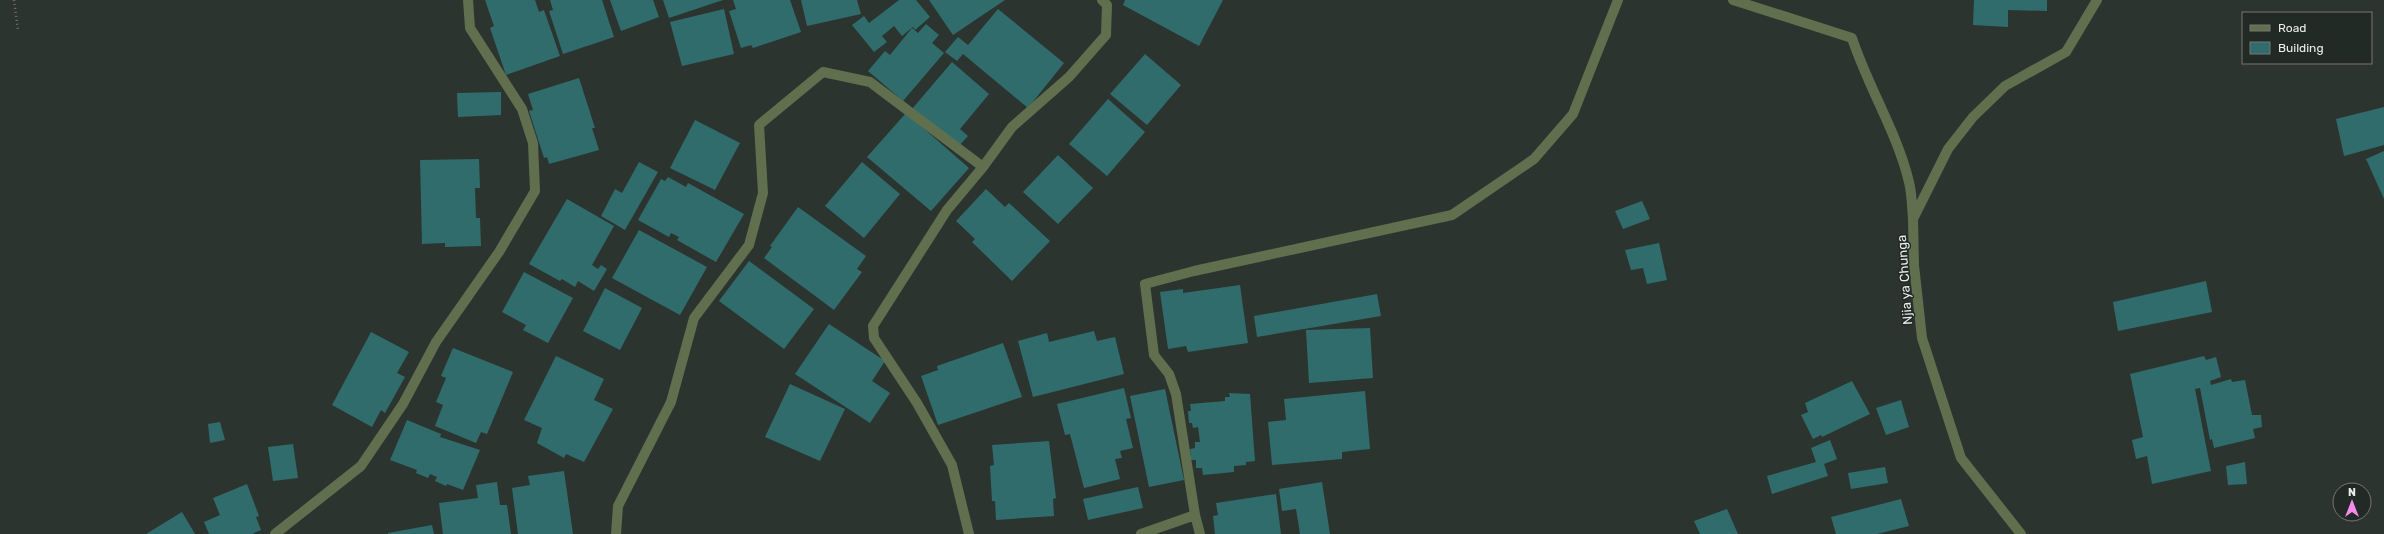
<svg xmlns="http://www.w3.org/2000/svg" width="2384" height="534" viewBox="0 0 2384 534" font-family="Rubik,sans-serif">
	<rect width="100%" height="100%" fill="#2c3430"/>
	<!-- building -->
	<path fill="#306c6c" d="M485,0H535L539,12L544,10L560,56L506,75L490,28L494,26Z
		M550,0H602L614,37L563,54L549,11L553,10Z
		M610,0H653L659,17L621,31Z
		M663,0H723L669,18Z
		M733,0H790L801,32L753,48L751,45L741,48L729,11L736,9Z
		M801,0H857L861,14L807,26Z
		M899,0H916L930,17L915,30L913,27L902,36L894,26L882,36L887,42L874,52L852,25L864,16L869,23Z
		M929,0H1005L953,35Z
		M1125,0H1223L1199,46L1123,5Z
		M1974,0H2047V11L2008,10V27L1973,25Z
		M724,9L734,54L682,66L670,22Z
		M998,9L1064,63L1028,108L963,54L957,61L945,52L958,37L968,45Z
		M926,24L939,35L932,43L944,53L903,101L868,71L885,51L890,55L912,28L918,33Z
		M1145,54L1181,85L1147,125L1110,94Z
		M952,62L989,94L960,129L968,136L958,147L912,109Z
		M579,78L595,128H592L599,150L549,164L547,157L544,158L529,111L533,110L528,94Z
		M501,92V115L458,117L457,93Z
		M1108,99L1145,132L1107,176L1069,144Z
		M2384,107V145L2344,156L2336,119Z
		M906,113L969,168L931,211L867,157Z
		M695,120L740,143L715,190L670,168Z
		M2384,151V199L2366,159Z
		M1058,155L1093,188L1058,224L1023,192Z
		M479,159L480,188H475L476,218H480L481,246L445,247V243L422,244L420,160Z
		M639,162L658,172L625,230L601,216L615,189L622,193Z
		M862,162L900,194L864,238L825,206Z
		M668,177L686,187L688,183L744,214L716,262L677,240L679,237L671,233L669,237L638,220L661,179L665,181Z
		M986,189L1005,207L1009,203L1050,241L1012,281L972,242L975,239L956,221Z
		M567,199L614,226L592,265L598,269L601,265L607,269L594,291L578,281L575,287L562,279L560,281L529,264Z
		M1642,201L1650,219L1623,229L1615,211Z
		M798,207L866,256L857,269L862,272L834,310L764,258L772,247L770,246Z
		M639,230L707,267L680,315L612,278Z
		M1659,243L1667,280L1647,284L1643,268L1631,270L1625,250Z
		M749,261L814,309L784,349L719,301Z
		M524,272L573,298L548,343L523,330L526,325L502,312Z
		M2206,281L2212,312L2118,331L2113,302Z
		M1240,285L1248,343L1188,352L1186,346L1168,349L1160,292L1183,289V293Z
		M605,288L642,308L620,350L583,331Z
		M1377,294L1381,316L1257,337L1254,316Z
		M829,324L885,361L872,381L890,393L870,423L795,374Z
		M1370,328L1373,378L1309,383L1306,330Z
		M1094,331L1097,341L1115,337L1124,374L1033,397L1018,341L1047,333L1049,342Z
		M371,332L409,352L397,373L405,377L385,413L381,410L372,427L332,405Z
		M1003,343L1022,397L938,425L921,376L938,370L937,366Z
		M453,348L513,372L487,434L481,432L476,443L435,426L443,405L436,402L446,378L441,376Z
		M556,356L604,379L594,400L613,409L584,462L566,454L564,458L537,443L542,428L524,420Z
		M2204,356L2206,360L2216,357L2221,377L2210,381L2211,385L2231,379L2232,382L2245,380L2252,415H2261L2262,427L2253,429L2255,438L2214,448L2212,439L2210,440L2200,388L2195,389L2211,471L2152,484L2147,456L2136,459L2132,440L2143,437L2130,374Z
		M1852,381L1870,414L1822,437L1821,435L1813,439L1801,415L1808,412L1805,403Z
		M790,384L845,409L820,461L765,437Z
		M1124,388L1131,418L1126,419L1133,448L1120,451L1122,458L1115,459L1120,479L1084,488L1070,434L1065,435L1057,404Z
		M1165,389L1184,480L1149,487L1130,396Z
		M1365,391L1370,449L1342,452V459L1272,465L1268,422L1286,420L1284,399Z
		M1229,393L1250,394L1255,461L1246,462V465L1234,466V472L1203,475L1202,468H1196V460H1191L1190,449L1195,448V442H1200L1198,427L1193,428L1192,423H1189L1188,411H1191L1190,404L1225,401V397H1230Z
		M1901,400L1909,427L1886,435L1876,408Z
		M407,420L441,434L440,437L480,450L463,490L447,484L446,486L435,481L437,477L430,474L428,478L416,473L417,470L390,460Z
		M220,422L225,440L210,443L208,424Z
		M1830,440L1837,459L1824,464L1828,476L1772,494L1767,476L1816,462L1811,448Z
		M1049,441L1056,498L1053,499L1054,516L996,520L995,501H992L990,466L994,465L992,445Z
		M293,444L298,478L273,481L268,447Z
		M2245,462L2247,484L2228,485L2226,466Z
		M1885,467L1888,483L1851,489L1848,473Z
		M564,471L573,534H518L512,488L530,485L528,476Z
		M497,482L500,505H507L511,534H443L439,503L478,498L476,485Z
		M1322,482L1330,534H1300L1296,509L1282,511L1279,489Z
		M247,484L259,516L256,517L261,530L252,534H209L204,522L220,515L213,498Z
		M1138,487L1143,508L1088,520L1083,499Z
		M1276,494L1281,534H1215L1213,516L1218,515L1216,503Z
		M1901,499L1909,526L1877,534H1836L1831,517Z
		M1727,509L1738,534H1700L1694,521Z
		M182,512L195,534H146Z
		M432,525L434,534H388V533Z"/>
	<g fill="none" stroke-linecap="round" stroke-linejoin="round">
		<!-- path -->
		<path stroke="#6a716d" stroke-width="2.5" stroke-dasharray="1 3" stroke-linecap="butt" d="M14,0L18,30"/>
		<!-- street -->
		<path stroke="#606f4d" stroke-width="10" d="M1733,0L1852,38C1868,87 1897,132 1909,182C1912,194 1912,207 1913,219
			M275,534L361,466L403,404L436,342L499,252L535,191L533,143L522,109L470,28L468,0
			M616,534L618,506L671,402L694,318L749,245L763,193L759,125L823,72L870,82L983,167
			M969,534L952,465L917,403L874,338L873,326L947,210L983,167L1012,127L1069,77L1106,35L1107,5L1102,0
			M1141,534L1195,515
			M1200,534L1195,515L1176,394L1169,374L1154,355L1145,284L1194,271L1452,215L1534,159L1573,114L1618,0
			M2021,534L1961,458L1922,338L1914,265L1913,219L1948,149L1973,117L2005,86L2066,52L2097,0"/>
	</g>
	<g text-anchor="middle" stroke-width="3" stroke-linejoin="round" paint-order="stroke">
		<!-- street labels -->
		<g font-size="13" fill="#eaefec" stroke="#222a26">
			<text transform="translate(1904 280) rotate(-94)" y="5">Njia ya Chunga</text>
		</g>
	</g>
	<!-- legend -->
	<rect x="2242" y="12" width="130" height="52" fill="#222a26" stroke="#727975"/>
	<rect x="2250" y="25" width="20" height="6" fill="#606f4d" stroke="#727975"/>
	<text x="2278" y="32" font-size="12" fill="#eaefec">Road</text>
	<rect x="2250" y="42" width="20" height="12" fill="#306c6c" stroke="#727975"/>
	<text x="2278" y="52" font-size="12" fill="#eaefec">Building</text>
	<!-- north arrow -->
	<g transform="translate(2352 502)"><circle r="19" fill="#222a26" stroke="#727975"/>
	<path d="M0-3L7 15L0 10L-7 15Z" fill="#f589ee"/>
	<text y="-6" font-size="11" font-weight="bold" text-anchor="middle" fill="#eaefec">N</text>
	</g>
</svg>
